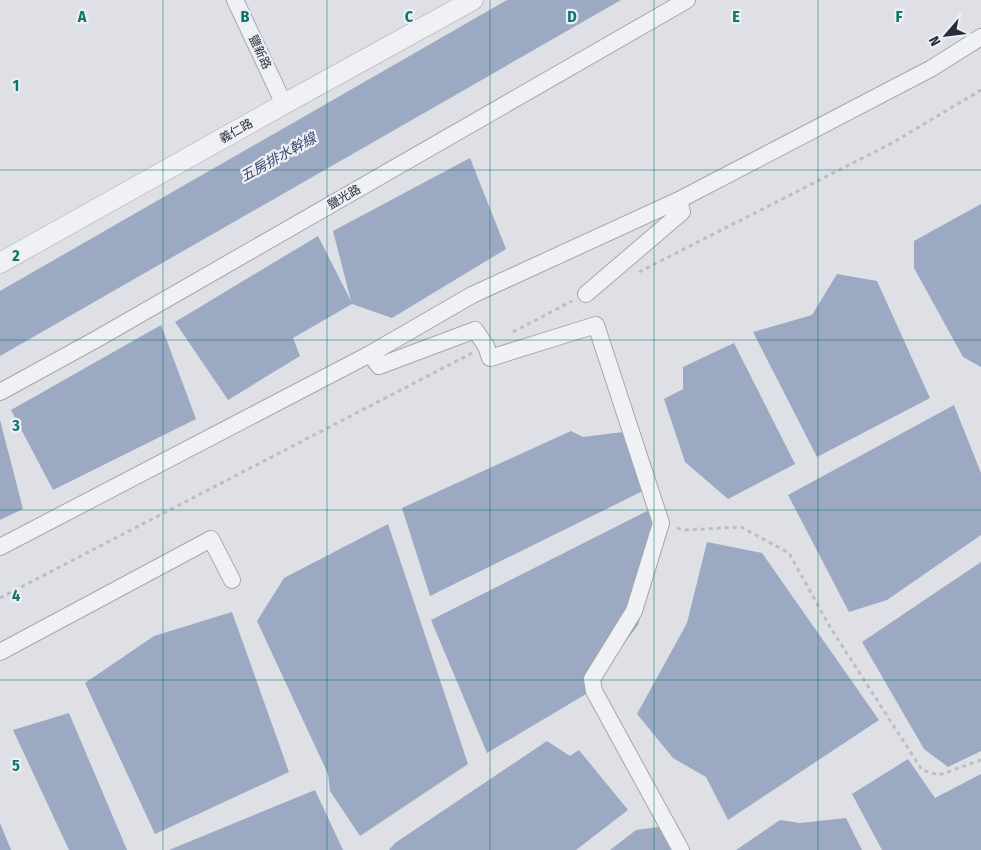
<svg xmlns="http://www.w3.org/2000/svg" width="981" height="850" viewBox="0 0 981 850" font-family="'Fira Sans Condensed','Noto Sans TC',sans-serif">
	<rect width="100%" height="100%" fill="#dee0e6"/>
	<!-- water -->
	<path fill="#9ca9c3" d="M507,0H621L0,356V291Z
		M470,158L506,249L392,318L352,304L293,338L300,356L228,400L175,322L318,236L351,301L333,231Z
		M981,204V367L963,357L914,268V241Z
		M837,274L877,281L930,398L817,457L753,332L812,315Z
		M161,325L196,419L53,490L11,410Z
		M734,343L795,464L728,499L685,462L664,399L683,389V367Z
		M954,405L981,473V535L887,600L849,612L788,495Z
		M0,420L23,509L0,520Z
		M571,431L583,437L631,431L653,486L430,596L402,508Z
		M655,507L657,558L638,625L586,694L487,753L431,620Z
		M388,524L468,764L360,836L330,791L328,774L257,621L284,578Z
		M707,542L762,553L879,720L728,820L706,777L673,758L637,714L687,623Z
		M981,562V751L948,767L924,749L862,642Z
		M232,612L289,772L155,834L85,683L154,636Z
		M69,713L127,850H69L13,730Z
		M547,741L570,756L579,750L628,810L576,850H389L395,843Z
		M908,759L935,798L981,774V850H882L852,794Z
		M315,790L343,850H169Z
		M846,818L862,850H736L780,820L800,823Z
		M0,823L11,850H0Z
		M666,826L678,850H610L636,830Z"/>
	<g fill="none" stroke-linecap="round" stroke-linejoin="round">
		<!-- minor casing -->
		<g stroke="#a4a7af" stroke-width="18">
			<path id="minor" d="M235,0L284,104
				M586,294L682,212L679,200
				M370,354L379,366L475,330L486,346L490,358L596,325L661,523L634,611L592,679L594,691L681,850
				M0,392L95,340L687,0
				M0,547L370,354L472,295L679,200L932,68L981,37
				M0,652L211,539L232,580"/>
		</g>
		<!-- tertiary casing -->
		<g stroke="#a4a7af" stroke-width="21">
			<path id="tertiary" d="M0,263L284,104L473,0"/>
		</g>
		<!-- path -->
		<path stroke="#bcbec5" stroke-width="3" stroke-dasharray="4 4" stroke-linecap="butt" d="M639,272L892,143L981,90
			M513,332L572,301
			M677,528L685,530L741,527L789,553L830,627L922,770L939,775L981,760
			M0,598L472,353"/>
		<!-- minor -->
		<use href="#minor" stroke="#f0f1f5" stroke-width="16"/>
		<!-- tertiary -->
		<use href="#tertiary" stroke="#f0f1f5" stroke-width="20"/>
	</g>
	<!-- grid -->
	<path fill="none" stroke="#0f766e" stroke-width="1" stroke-opacity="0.55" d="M163,0V850M327,0V850M490,0V850M654,0V850M818,0V850M0,170H981M0,340H981M0,510H981M0,680H981"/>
	<g text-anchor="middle" stroke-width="4.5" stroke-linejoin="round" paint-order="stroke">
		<!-- street labels -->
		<g font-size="12" fill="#292d3b" stroke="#edeff4">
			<text transform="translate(260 52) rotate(65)" y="4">鹽新路</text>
			<text transform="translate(236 131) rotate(-29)" y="4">義仁路</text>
			<text transform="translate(344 197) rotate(-30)" y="4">鹽光路</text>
		</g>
		<!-- water labels -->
		<g font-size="14" font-style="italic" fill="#37466b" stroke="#edeff4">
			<text transform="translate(278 157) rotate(-29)" y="5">五房排水幹線</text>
		</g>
	</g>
	<g font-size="16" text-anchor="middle" font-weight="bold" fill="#0f766e" stroke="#edeff4" stroke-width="4.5" stroke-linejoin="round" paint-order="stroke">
		<text x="82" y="22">A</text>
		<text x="245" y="22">B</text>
		<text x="409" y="22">C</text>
		<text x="572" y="22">D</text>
		<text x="736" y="22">E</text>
		<text x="899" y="22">F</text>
		<text x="16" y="91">1</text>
		<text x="16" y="261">2</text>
		<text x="16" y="431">3</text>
		<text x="16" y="601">4</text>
		<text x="16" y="771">5</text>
	</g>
	<!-- north arrow -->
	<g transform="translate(946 35) rotate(242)" stroke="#edeff4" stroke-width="4" paint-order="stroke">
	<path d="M0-4L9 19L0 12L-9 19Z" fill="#292d3b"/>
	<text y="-8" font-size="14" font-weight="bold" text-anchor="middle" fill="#292d3b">N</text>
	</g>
</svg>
